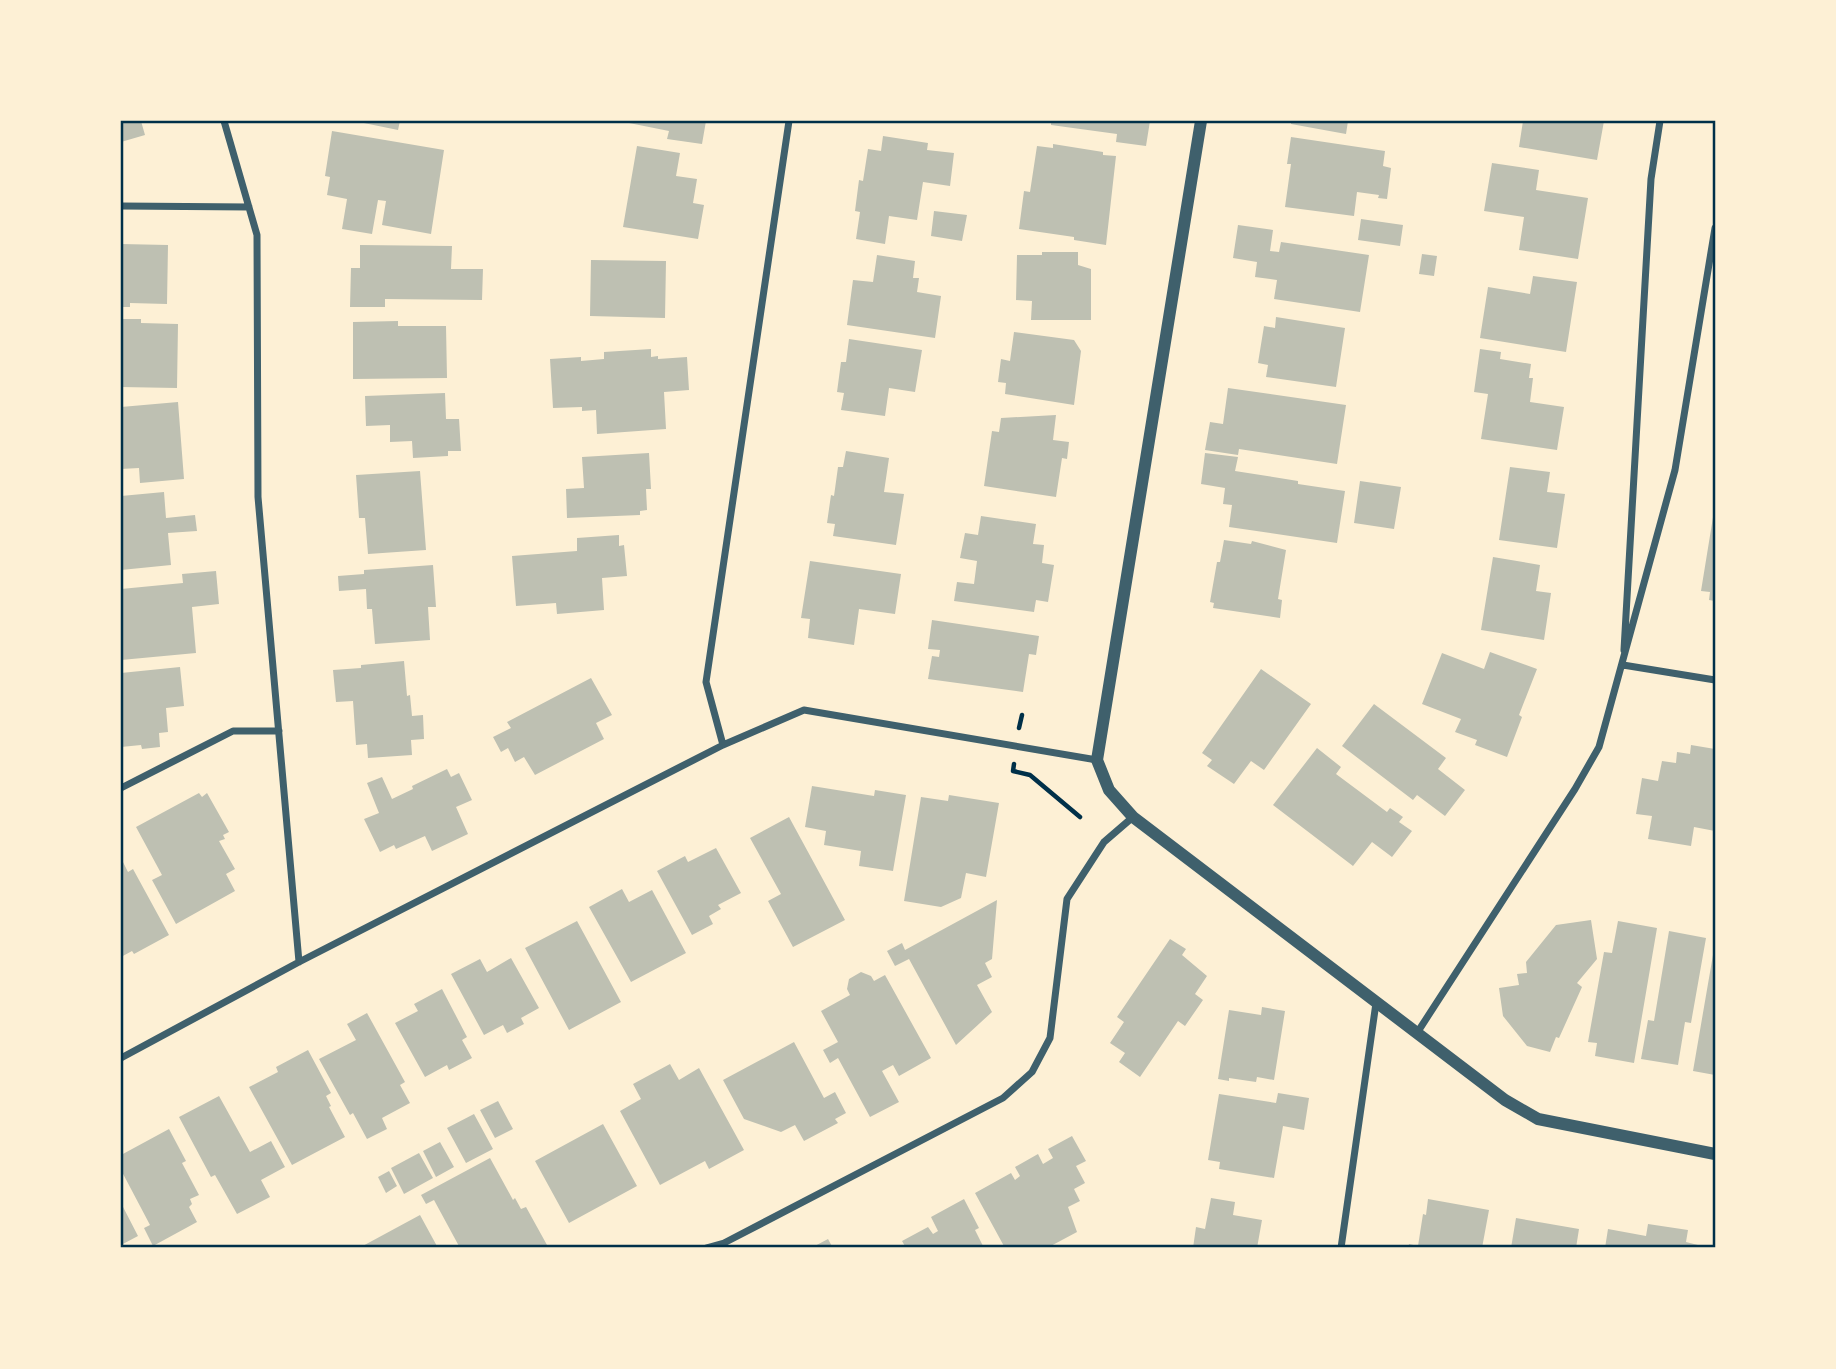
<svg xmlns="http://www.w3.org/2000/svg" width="1836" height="1369" viewBox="0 0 1836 1369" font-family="'Playfair Display',serif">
	<rect width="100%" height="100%" fill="#fdf0d5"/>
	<!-- building -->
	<path fill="#bec0b2" d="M121,121H141L145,135L121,142Z
		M354,121H400L398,130Z
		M619,121H706L702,144L667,139L669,131Z
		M1051,121H1150L1146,146L1116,142L1117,134L1051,125Z
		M1291,121H1348L1346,134L1291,124Z
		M1523,121H1604L1597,160L1519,147Z
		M332,131L444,150L431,234L382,225L386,201L378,200L372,234L342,229L347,199L327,195L330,177L325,176Z
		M883,136L928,143L927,150L954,153L950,186L923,182L917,220L889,216L885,244L856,239L860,212L855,211L859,180L863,181L868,149L881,151Z
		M1291,137L1385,151L1383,166L1391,168L1387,199L1378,198L1379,195L1357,192L1354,216L1285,207L1291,164H1287Z
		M1053,144L1103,152V155L1116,156L1106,245L1074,240V237L1019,229L1024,191L1030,192L1037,146L1053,148Z
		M637,146L680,153L676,176L697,179L693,203L704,205L698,239L623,227Z
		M1492,163L1539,170L1536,190L1588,198L1578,259L1519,250L1524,217L1484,211Z
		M934,211L967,215L962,241L931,236Z
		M1361,219L1403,225L1400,246L1358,240Z
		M1238,225L1273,230L1270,251L1279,252L1281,242L1369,255L1360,312L1274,299L1277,280L1255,277L1257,262L1233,258Z
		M121,244L168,245L167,304L130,303V307H121Z
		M360,245L452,246L451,269H483L482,300L385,299V307H350L351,268H360Z
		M1042,252H1078V265L1091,269V320H1031L1032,301L1016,300L1017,255H1042Z
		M1422,254L1437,256L1434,276L1419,274Z
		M877,255L915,261L913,278H919L917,292L941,296L935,338L847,325L853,280L873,282Z
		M591,260L666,261L665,318L590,316Z
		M1533,276L1577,282L1566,352L1480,338L1488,287L1530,294Z
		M1276,317L1345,328L1336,387L1266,377L1268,365L1258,363L1264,326L1275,328Z
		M121,319H141V323L178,324L177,388L121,387Z
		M398,321V326H446L447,378L353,379V322Z
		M1014,332L1074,340L1081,351L1074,405L1005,394L1006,383L998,382L1001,359L1010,361Z
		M849,339L922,350L915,392L889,388L885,416L841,410L844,393L837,392L841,362H846Z
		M651,349V357L658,356V359L687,357L689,390L664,392L666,429L597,434L596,410L582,411V407L553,408L550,359L581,357V361L604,359V352Z
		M1480,349L1501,352L1500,359L1531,364L1529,378H1533L1530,402L1564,407L1557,450L1481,439L1488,394L1474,392Z
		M1228,388L1346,405L1337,464L1239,449L1238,455L1205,450L1210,422L1223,424Z
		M445,393L446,419H459L461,451H448V456L413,458L412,441L390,442V425L366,426L365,396Z
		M178,402L184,479L140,483L139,468L121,469V407Z
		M1056,415L1053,440L1069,442L1067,459L1062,458L1056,497L984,486L992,431L999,432L1001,418Z
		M846,451L889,458L884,492L904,494L896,545L833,536L835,524L827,523L831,495L834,496L838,467H843Z
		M649,453L651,489H646L647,510L640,511V515L567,518L566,489L584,488L582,457Z
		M1205,453L1238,457L1235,471L1298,481V484L1345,491L1337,543L1229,527L1232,505L1223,504L1225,488L1201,484Z
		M1510,467L1550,472L1547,492L1565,494L1557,548L1499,540Z
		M420,471L426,550L368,554L365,518H359L356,475Z
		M1360,481L1401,487L1394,529L1354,523Z
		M164,492L166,518L195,515L197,531L168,533L171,565L121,570V496Z
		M1714,511H1715V601L1709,600L1710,592L1701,591Z
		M981,516L1036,524L1033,544L1044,545L1042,563L1054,565L1048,602L1036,600L1034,612L954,601L957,582L974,584L977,561L960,558L965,533L978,535Z
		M619,535V546L624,545L627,576L602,578L604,610L557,614L556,603L516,606L512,556L577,551V538Z
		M1224,540L1251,544L1252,541L1286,550L1278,599L1282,600L1280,618L1213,608L1214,603L1210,602L1217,562H1220Z
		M1493,557L1540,565L1536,591L1551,593L1544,640L1481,630Z
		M810,561L901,574L895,614L859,609L854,645L808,638L810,619L801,618Z
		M433,565L436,607H428L430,640L375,644L372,609H367L366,589L339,591L338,576L364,574V570Z
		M216,571L219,604L192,607L196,653L121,660V589L183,583L182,574Z
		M932,620L1039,636L1036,655L1029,654L1023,692L928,679L932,656L939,657L940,650L928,649Z
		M1490,652L1537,669L1519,715L1522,717L1507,757L1475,745L1477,740L1455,732L1461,719L1422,704L1442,653L1484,669Z
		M404,661L407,696L410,695L412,716L423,715L424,739L411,740L412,755L368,758L367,744L356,745L353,701L336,702L333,670L361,668V665Z
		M180,667L184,706L166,708L168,732L159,733L160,747L142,749L141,745L121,747V673Z
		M1261,669L1311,704L1264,770L1251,761L1234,784L1207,766L1212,760L1202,753Z
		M591,678L612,715L596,723L604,739L535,775L524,757L515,762L508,748L501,752L493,737L511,728L507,722Z
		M1374,704L1446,758L1438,769L1465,790L1445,816L1417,795L1413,800L1342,746Z
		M1691,745L1715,749V831L1694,827L1691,846L1648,839L1652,816L1636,814L1642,778L1658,781L1662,761L1676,763L1677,752L1690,754Z
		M1317,748L1341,767L1336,774L1387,812L1390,808L1403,817L1399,822L1412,831L1392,857L1372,842L1353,866L1273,805Z
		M447,769L451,777L459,773L472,800L456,807L468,834L432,851L425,836L396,849L394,845L380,852L364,819L379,813L367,783L382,777L392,799L413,789L412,786Z
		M812,786L874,796L875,790L906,795L893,871L859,866L861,851L824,845L826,831L805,827Z
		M199,793L202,797L207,793L229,832L223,835L225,839L219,841L235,869L226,874L235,891L176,924L152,880L162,875L136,827Z
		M949,795L999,803L986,877L966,873L961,898L941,907L904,901L921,797L948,801Z
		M789,817L845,920L793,947L768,901L781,894L750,838Z
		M716,848L741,893L718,905L721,909L709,916L713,924L692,935L657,871L685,856L688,862Z
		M121,858L128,872L133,869L169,935L134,954L132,951L121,957Z
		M622,889L629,902L652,890L686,953L631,982L589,907Z
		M997,900L992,959L985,963L992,977L977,985L992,1012L956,1045L909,959L895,966L887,951L902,943L905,950Z
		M1591,920L1597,959L1577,983L1582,987L1559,1038L1556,1037L1550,1052L1527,1046L1503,1016L1499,988L1519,985L1517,974L1527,973L1526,962L1556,925Z
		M577,921L621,1002L569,1030L525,948Z
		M1618,921L1657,928L1634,1063L1595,1056L1597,1043L1588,1042L1604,952L1612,953Z
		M1669,931L1706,938L1691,1023L1685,1022L1678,1065L1641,1059L1648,1020L1654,1021Z
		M1170,939L1186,949L1182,955L1207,976L1195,994L1203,1000L1185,1026L1178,1021L1140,1077L1119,1062L1125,1053L1110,1043L1124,1022L1117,1017Z
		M1714,949H1715V1075L1693,1071Z
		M511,958L539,1008L521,1018L524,1024L507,1033L503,1025L484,1035L451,974L480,959L487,972Z
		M861,972L871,976L874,981L885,975L931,1058L899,1076L893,1065L882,1071L899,1102L870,1117L838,1058L830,1063L823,1050L838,1042L821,1011L850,995L847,989L849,979Z
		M442,989L467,1037L462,1040L472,1058L449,1070L447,1065L425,1077L395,1023L418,1011L414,1004Z
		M1262,1007L1285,1011L1274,1080L1257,1077L1256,1082L1229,1078V1081L1218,1079L1229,1010L1261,1015Z
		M367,1013L405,1082L400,1085L410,1103L382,1118L387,1129L367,1139L353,1113L350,1115L319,1059L356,1040L347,1024Z
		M794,1042L824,1098L835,1092L846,1113L835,1119L838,1123L804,1141L795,1125L781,1132L744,1119L723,1080Z
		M308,1050L331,1093L326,1096L331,1106L329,1107L345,1137L292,1165L249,1087L278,1072L276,1067Z
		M670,1064L679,1080L699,1068L744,1150L709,1169L705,1161L660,1185L620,1111L641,1099L633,1084Z
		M1278,1093L1309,1098L1304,1130L1283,1126L1274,1178L1219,1169L1220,1162L1208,1160L1219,1094L1276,1103Z
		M219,1096L250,1152L271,1141L285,1167L261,1180L270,1197L237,1214L215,1175L211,1177L179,1117Z
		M498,1101L513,1129L495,1138L480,1110Z
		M474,1114L493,1149L466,1163L447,1128Z
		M603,1124L637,1186L569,1223L535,1161Z
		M169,1129L186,1161L182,1163L199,1195L190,1199L192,1204L189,1207L197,1222L153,1246L144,1228L150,1225L121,1170V1155Z
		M1072,1136L1086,1161L1076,1166L1085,1183L1074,1189L1080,1201L1068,1207L1077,1232L1047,1248H1005L975,1193L1011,1173L1015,1180L1020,1176L1015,1167L1038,1154L1043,1164L1053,1158L1048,1149Z
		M440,1142L454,1167L436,1177L423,1151Z
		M419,1153L433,1178L404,1194L391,1168Z
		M490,1158L513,1200L515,1198L521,1209L526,1207L547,1245L541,1248H460L434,1200L426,1204L421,1195Z
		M389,1171L397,1186L386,1193L378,1177Z
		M1211,1198L1235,1202L1233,1215L1262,1220L1257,1248H1193L1196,1227L1205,1229Z
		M964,1199L979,1228L975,1230L984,1248H906L902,1241L928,1227L933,1234L938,1231L931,1217Z
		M1428,1199L1489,1210L1482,1248H1408L1409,1244L1418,1246L1423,1214L1426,1215Z
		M121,1203L138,1236L121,1245Z
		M420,1215L438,1248H359Z
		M1516,1218L1579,1229L1576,1248H1511Z
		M1648,1224L1688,1230L1686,1242L1698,1245V1248H1605L1608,1229L1646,1236Z
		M828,1239L833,1248H811Z"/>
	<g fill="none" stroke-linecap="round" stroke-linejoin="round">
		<!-- path -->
		<path stroke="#003049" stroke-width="4.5" d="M1019,728L1022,715
			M1014,764L1013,771L1030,775L1080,817"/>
		<!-- minor -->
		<path stroke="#3f606c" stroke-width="7" d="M224,121L257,235L258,497L299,962
			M121,206L249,207
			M1624,650L1651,179L1660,121
			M1623,665L1715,680
			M723,745L706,682L789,121
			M121,788L233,731H279
			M1417,1033L1575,789L1599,747L1675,470L1715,228
			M121,1058L299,962L723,745L804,710L1097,760
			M706,1248L724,1243L1003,1098L1032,1072L1050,1038L1067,899L1104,842L1133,817
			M1341,1248L1376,1003"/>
		<!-- tertiary -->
		<path stroke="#3f606c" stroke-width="12" d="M1201,121L1097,760L1109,790L1133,817L1505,1100L1538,1119L1715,1154"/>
	</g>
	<!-- border -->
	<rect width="1836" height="1369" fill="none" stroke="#fdf0d5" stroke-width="245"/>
	<rect x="122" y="122" width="1592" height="1124" fill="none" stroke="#003049" stroke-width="2.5"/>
</svg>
